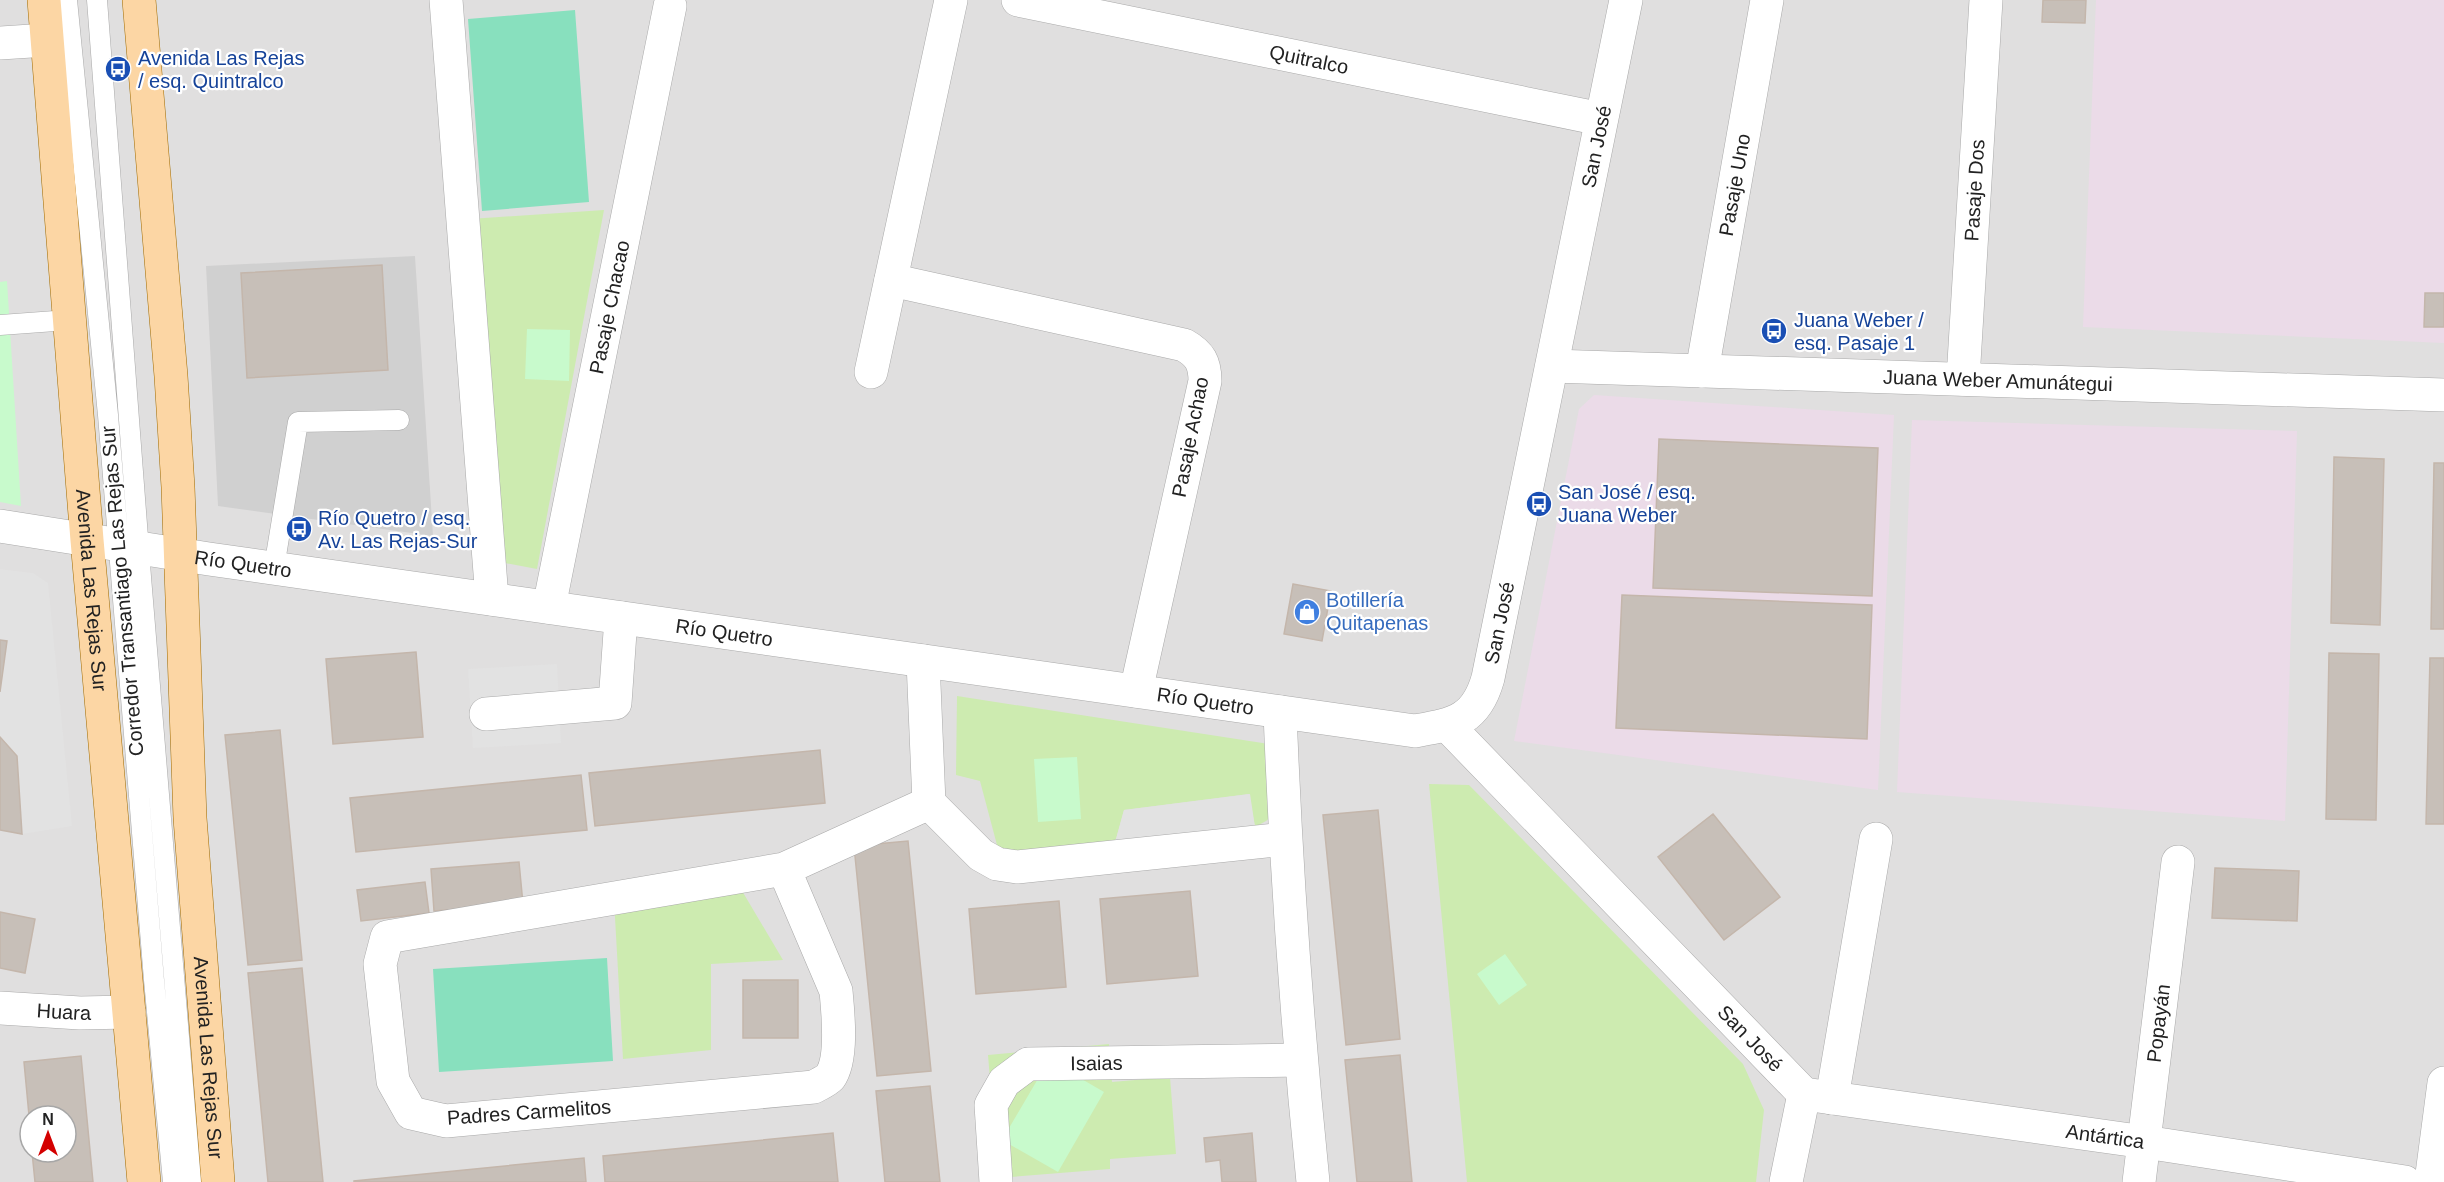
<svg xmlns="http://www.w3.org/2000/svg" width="2444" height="1182" viewBox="0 0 2444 1182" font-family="Arial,sans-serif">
	<rect width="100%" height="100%" fill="#f2efe9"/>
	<!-- residential -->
	<path fill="#e0dfdf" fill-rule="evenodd" d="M0,0H2444V1182H0ZM30,1116H66V1152H30Z"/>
	<!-- industrial -->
	<path fill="#ebdbe8" d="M2096,0H2444V343L2083,327Z
		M1594,395L1894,415L1878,790L1514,741L1579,409Z
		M1912,420L2297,431L2285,821L1897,792Z"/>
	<!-- religious -->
	<path fill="#d0d0d0" d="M415,256L433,536L218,506L206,266Z"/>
	<!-- grass -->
	<path fill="#cdebb0" d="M604,210L537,569L478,558L455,220Z
		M957,696L1269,744L1276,812L1266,821L1255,827L1249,794L1124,810L1116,839L1109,846L1009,854L997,845L980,781L956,775Z
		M1429,784L1469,785L1743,1064L1764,1110L1756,1182H1467Z
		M735,879L783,960L711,964V1050L623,1059L614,900Z
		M1109,1044L1112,1082L1170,1077L1176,1154L1110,1159V1169L998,1178L988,1055Z"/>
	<!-- park -->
	<path fill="#c8facc" d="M7,281L21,506L0,502V282Z
		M527,329L570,330L569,381L525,379Z
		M1077,757L1081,819L1038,822L1034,759Z
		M1505,954L1527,985L1499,1005L1477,974Z
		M1049,1060L1104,1092L1058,1172L1002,1140Z"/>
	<!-- pitch -->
	<path fill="#88e0be" d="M575,10L589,202L482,211L468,19Z
		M607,958L613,1061L439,1072L433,969Z"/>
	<!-- parking -->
	<path fill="#e2e2e2" d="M0,569L33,573L48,583L72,826L22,834L17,756L0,737V692L7,642L0,640Z
		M557,664L561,743L473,748L468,669Z
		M1250,794L1255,827L1109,846L1116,839L1124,810Z"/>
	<!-- building -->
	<path fill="#c7bfb8" stroke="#c4b6ab" stroke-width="1.5" d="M2043,0H2086L2085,23L2042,22Z
		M382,265L388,370L247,378L241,273Z
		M2425,293H2444V327H2424Z
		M1659,439L1878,448L1872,596L1653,588Z
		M2334,457L2384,459L2380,625L2331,623Z
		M2434,463H2444V629H2431Z
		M1293,584L1331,591L1322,641L1284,634Z
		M1622,595L1872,605L1867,739L1616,728Z
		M0,640L7,641L0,692Z
		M416,652L423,737L333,744L326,659Z
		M2329,653L2379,654L2376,820L2326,819Z
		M2430,658H2444V824H2426Z
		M280,730L302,960L248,965L225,735Z
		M0,737L17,756L22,834L0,830Z
		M820,750L825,803L595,826L589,773Z
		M581,775L587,830L356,852L350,798Z
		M1378,810L1400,1039L1346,1045L1323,815Z
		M1713,814L1780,897L1724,940L1658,857Z
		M908,841L931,1071L877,1076L854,846Z
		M519,862L523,904L434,911L431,869Z
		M2215,868L2299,871L2297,921L2212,918Z
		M425,882L429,913L361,921L357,890Z
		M1190,891L1198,976L1107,984L1100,899Z
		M1059,901L1066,987L976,994L969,909Z
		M0,912L35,919L25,973L0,968Z
		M302,968L323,1182H268L248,973Z
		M743,980H798V1038H743Z
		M1400,1055L1412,1182H1357L1345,1060Z
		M81,1056L93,1182H35L32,1152H66V1116H30V1126L24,1062Z
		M930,1086L940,1182H885L876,1091Z
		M833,1133L838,1182H605L603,1156Z
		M1252,1133L1256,1182H1222L1220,1160L1206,1162L1204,1138Z
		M584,1158L586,1182H354V1181Z"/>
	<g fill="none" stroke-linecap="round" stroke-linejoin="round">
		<!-- service casing -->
		<g stroke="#a9a9a9" stroke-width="21">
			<path id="service" d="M67,0L108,415L154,980L173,1182
				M97,0L141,577L191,1182
				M0,325L69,320
				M274,568L298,422L399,420"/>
		</g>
		<!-- minor casing -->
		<g stroke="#a9a9a9" stroke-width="34">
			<g id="minor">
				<path d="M446,0L492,599"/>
				<path id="s1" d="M1018,0L1601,119"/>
				<path d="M0,43L47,40"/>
				<path d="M891,280L1184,345C1200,354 1205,363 1205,381L1136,691"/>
				<path id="s2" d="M1702,371L1767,0"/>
				<path d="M871,372L951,0"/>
				<path id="s3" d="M1963,379L1986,0"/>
				<path id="s4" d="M549,607L670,6"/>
				<path d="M1280,712C1286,869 1297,1025 1313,1182"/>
				<path d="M486,714L615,703L621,618"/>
				<path id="s5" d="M1447,725L1804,1094"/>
				<path d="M929,803L981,855L997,864L1017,867L1285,839"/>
				<path d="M784,869L836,991C838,1012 843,1059 830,1077C826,1081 819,1084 814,1087L446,1121L411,1113L393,1081L380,964L387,937L784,869L929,803L923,661"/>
				<path id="s6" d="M0,1008L80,1013L129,1012"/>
				<path id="s7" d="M1804,1094L2145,1142L2405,1182"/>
				<path d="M1832,1098L1876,839"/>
				<path id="s8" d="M996,1182L991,1105L1004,1082L1028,1064L1301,1060"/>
				<path d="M1786,1182L1804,1094"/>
				<path id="s9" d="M2139,1182L2178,862"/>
				<path d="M2431,1182L2444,1083"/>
			</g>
		</g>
		<!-- tertiary casing -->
		<g stroke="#a9a9a9" stroke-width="34">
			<g id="tertiary">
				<path id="s10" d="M1552,366L2444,395"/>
				<path id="s11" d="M0,526L209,559L1415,731C1454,724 1476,721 1488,678L1626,0"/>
			</g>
		</g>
		<!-- primary casing -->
		<g stroke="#a06b00" stroke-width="34">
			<g id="primary">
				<path id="s12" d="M44,0L87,540L144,1182"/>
				<path id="s13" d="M139,0L171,376L178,487L190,818L218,1182"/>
			</g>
		</g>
		<!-- service -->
		<use href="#service" stroke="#fff" stroke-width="20"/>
		<!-- minor -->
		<use href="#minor" stroke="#fff" stroke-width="33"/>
		<!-- tertiary -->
		<use href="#tertiary" stroke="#fff" stroke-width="33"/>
		<!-- primary -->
		<use href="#primary" stroke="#fcd6a4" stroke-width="33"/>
	</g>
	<!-- icons -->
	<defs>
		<g id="bus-disc" transform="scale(1.35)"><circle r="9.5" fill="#1a4fb4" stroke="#fff"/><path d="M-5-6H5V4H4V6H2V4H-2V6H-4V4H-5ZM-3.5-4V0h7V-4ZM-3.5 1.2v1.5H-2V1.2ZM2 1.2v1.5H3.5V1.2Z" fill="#fff"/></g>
		<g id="shop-disc" transform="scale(1.35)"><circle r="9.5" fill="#3f7fe0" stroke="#fff"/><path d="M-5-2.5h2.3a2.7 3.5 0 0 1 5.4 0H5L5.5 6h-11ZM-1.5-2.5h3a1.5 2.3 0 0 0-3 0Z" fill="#fff"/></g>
	</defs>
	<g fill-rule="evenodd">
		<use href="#bus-disc" x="118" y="69"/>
		<use href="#bus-disc" x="1774" y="331"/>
		<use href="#bus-disc" x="1539" y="504"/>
		<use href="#bus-disc" x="299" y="529"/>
		<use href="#shop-disc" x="1307" y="612"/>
	</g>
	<g text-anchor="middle" stroke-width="4.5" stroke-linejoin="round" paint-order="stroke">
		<!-- transit labels -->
		<g font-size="20" fill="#164399" stroke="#fff" text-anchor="start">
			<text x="138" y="65">Avenida Las Rejas<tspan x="138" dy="23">/ esq. Quintralco</tspan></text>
			<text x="1794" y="327">Juana Weber /<tspan x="1794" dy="23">esq. Pasaje 1</tspan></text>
			<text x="1558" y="499">San José / esq.<tspan x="1558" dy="23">Juana Weber</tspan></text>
			<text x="318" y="525">Río Quetro / esq.<tspan x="318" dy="23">Av. Las Rejas-Sur</tspan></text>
		</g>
		<!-- street labels -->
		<g font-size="20" fill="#222" stroke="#fff">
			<text dy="7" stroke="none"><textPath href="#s1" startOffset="297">Quitralco</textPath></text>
			<text dy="7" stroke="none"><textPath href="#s11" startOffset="2070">San José</textPath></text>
			<text dy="7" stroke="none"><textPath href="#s2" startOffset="189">Pasaje Uno</textPath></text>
			<text dy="7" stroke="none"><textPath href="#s3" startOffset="189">Pasaje Dos</textPath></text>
			<text dy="7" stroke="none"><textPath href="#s4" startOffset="306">Pasaje Chacao</textPath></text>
			<text dy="7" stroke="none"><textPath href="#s10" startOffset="446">Juana Weber Amunátegui</textPath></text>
			<text transform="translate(1190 437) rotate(-79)" y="7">Pasaje Achao</text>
			<text dy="7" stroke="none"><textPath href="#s11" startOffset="246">Río Quetro</textPath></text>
			<text dy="7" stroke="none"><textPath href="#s12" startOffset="592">Avenida Las Rejas Sur</textPath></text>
			<text transform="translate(122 591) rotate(-95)" y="7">Corredor Transantiago Las Rejas Sur</text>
			<text dy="7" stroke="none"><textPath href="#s11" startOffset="1584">San José</textPath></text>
			<text dy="7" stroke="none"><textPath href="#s11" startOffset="732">Río Quetro</textPath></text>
			<text dy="7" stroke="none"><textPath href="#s11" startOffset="1218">Río Quetro</textPath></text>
			<text dy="7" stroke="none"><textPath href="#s6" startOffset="64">Huara</textPath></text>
			<text dy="7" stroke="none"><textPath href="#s9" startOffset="160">Popayán</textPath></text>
			<text dy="7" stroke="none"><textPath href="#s5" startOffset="436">San José</textPath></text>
			<text dy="7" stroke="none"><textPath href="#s13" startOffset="1060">Avenida Las Rejas Sur</textPath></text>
			<text dy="7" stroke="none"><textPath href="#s8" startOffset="202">Isaias</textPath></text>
			<text transform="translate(529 1112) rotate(-4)" y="7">Padres Carmelitos</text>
			<text dy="7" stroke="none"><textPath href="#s7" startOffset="304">Antártica</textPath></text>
		</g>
		<!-- shop labels -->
		<g font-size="20" fill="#366cbe" stroke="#fff" text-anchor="start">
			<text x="1326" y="607">Botillería<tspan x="1326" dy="23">Quitapenas</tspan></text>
		</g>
	</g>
	<!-- north arrow -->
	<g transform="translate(48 1134)"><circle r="28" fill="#ffffff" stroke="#a7a7a7" stroke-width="1.5"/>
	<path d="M0-4.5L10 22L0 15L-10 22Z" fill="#d40000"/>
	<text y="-9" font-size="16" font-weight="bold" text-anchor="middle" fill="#222222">N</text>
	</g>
</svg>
